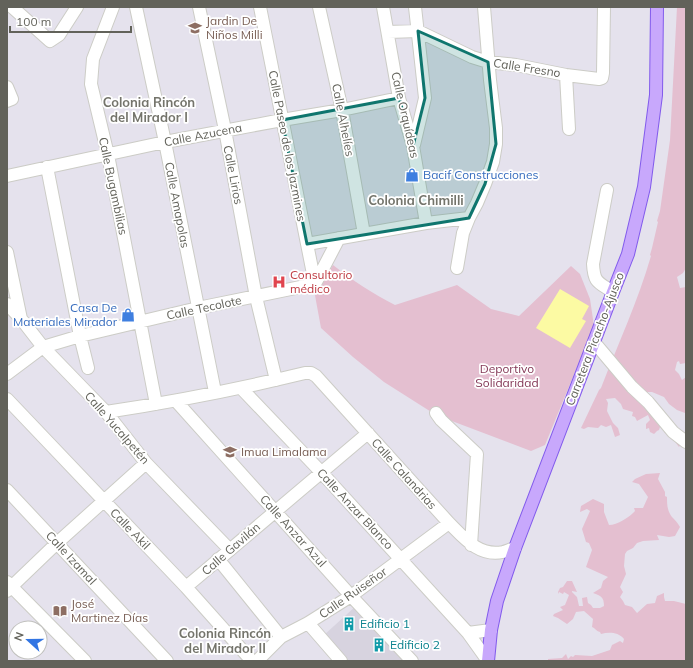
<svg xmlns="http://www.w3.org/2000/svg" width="693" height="668" viewBox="0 0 693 668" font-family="Mulish,sans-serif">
	<rect width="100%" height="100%" fill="#e5e2ed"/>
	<!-- education -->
	<path fill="#d7d3df" d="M357,605L410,661H345L323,636Z"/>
	<!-- green -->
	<path fill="#e4bfd0" d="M677,7H686V268L683,273L677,277L680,288L686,287V363L680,364L679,361L677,362L675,370L679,374L682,380L686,377V412L685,413L677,410L669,404L664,397L652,392H647L656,409L681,444L679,447L673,439L664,432V428L660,427L659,430L657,431L654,434L650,432L649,428L646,429V424L650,420L648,415L637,421L635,417L632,416L633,412L623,409L621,404L615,398L606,399L608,403L607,411L613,423L618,428L620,435L615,437L611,425L606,427L601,425L598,428L588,427L584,429L581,428L599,390L601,388C618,344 638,301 651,256L650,255L652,248L658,222L657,221L660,211L670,140Z
		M333,265C353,281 372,293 395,305L448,288L457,285L491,309L519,316L571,266L580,274L590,299L594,326L545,445L531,451L436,415L384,382L353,357L321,328L314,290L320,286Z
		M660,473L658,479L665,492V496L667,497C667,502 667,509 670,514C672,518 677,521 680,527L675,536L669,537L657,535L659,540L643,541L637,543L633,548L627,551L625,554L624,566L626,574L620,587L623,592L620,597L623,601L625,605L632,607L637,613L647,604L655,603L657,596L664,593V597L665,601H674L686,604V661H548V659L562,658L566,654L568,659L571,656L573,657L575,655L592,656L610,650L612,645L620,641L623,643L624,639C618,632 609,632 601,634L600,632C596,631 595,628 592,627L593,619L584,611L576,612L573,619L567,624L558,618L553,616L554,614L563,610L560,607L565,605L569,595L564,592L563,594L559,592L558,594V592L560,588L563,587L567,581H572L577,592L572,591V592L577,597L579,606H583L582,598L587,597L588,603L591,605L593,608H600L604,606C604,597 601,596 593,593L601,588L603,581L608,577L586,567L592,550L589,543L586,542L582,529L590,511L587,509L580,512L581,506L593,499L604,504V512L609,525C617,525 630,517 635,511L634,508H643L648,497L639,484L632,482L635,479L646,474Z"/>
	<!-- water -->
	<path fill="#fcfaa3" d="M560,289L589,306L582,319L586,321L570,348L536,328Z"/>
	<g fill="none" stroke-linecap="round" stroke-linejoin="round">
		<!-- minor casing -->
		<g stroke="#ccccc6" stroke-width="14">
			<path id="minor" d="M12,7L50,41L59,35L77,7
				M113,7L93,59L91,84L108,155L156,404
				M136,7L165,142L215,392
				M199,7L225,130L256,297L276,380
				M260,7L315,284
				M319,7L342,110L364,234
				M383,7L399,98L413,146L426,223
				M388,32L418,31L472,57L488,62L516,65L566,75L599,79L602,78L603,73L604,7
				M566,75L569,129
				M7,87L12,99L7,101
				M414,145L425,98L415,7
				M47,167L80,336L88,368
				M7,176L165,142L282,120L342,110L399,98
				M607,190L593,264C594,283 598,282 613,292
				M307,244L426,223L469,218
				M7,252L21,319
				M457,268L463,233L469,218L477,203L485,184L493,162L496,144V128L490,80L484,7
				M315,284L339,238
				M7,304L22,320L43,347L106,412L146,463L230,550
				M594,342L632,387L648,402L673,432L686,442
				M7,374L43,347L80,336L198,308L315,284
				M241,388L321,472L468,633L488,661
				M7,399L186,587L252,661
				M176,401L351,596L412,661
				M106,412C172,402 239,389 305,373H311L316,376L449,523C464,538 479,557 503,552C507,551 511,549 515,548
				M436,413L441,420L477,454L471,545
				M7,490L167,661
				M218,559L281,637
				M7,582L85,661
				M186,587L368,433
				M7,591L57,543L146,463
				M308,623L341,661
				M468,633L491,630
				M257,661L281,637L308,623L351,596L449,523"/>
		</g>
		<!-- major casing -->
		<g stroke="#825bec" stroke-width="14">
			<path id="major" d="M488,661L491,630L497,601L515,548L613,292L628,254L644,187L656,95L657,7"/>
		</g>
		<!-- minor -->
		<use href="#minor" stroke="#fff" stroke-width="12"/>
		<!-- major -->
		<use href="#major" stroke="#c8a8fc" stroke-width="12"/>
	</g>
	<!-- marked area -->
	<path fill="#0f766e" fill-opacity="0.2" stroke="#0f766e" stroke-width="3" stroke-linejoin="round" d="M418,31L488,62L496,144L485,184L469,218L307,244L282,120L399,98L413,146L425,98Z"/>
	<!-- icons -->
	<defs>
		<g id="school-bare" transform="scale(1.08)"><path d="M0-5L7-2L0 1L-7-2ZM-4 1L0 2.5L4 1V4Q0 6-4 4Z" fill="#8d6e63" stroke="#fff" stroke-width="2.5" paint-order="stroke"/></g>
		<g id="shop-bare" transform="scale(1.08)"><path d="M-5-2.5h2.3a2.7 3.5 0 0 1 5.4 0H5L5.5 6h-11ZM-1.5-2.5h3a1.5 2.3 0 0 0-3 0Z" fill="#3f7fe0" stroke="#fff" stroke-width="2.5" paint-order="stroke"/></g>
		<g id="hospital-bare" transform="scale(1.08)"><path d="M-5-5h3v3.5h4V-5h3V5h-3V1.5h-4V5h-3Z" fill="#e0444e" stroke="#fff" stroke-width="2.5" paint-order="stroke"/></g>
		<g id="library-bare" transform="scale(1.08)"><path d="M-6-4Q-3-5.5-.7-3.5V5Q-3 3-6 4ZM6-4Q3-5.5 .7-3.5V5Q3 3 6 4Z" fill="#8d6e63" stroke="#fff" stroke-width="2.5" paint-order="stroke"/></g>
		<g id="building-bare" transform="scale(1.08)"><path d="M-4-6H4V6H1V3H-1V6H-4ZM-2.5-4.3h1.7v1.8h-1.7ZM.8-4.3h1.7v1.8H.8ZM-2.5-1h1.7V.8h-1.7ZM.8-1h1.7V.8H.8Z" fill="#0f9aa8" stroke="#fff" stroke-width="2.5" paint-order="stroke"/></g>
	</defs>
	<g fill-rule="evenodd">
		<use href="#school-bare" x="195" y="28"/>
		<use href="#shop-bare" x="412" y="175"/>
		<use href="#hospital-bare" x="279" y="282"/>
		<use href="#shop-bare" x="128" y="315"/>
		<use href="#school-bare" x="230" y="452"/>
		<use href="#library-bare" x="60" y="611"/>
		<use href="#building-bare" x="349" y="624"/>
		<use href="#building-bare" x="379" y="645"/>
	</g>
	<g text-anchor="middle" stroke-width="3.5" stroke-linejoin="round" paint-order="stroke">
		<!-- education labels -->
		<g font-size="12" fill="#785e54" stroke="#fff" text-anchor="start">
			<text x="206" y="25">Jardin De<tspan x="206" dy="14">Niños Milli</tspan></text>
			<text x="241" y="456">Imua Limalama</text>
			<text x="71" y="608">José<tspan x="71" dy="14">Martinez Días</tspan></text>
		</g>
		<!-- street labels -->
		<g font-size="12" fill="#62625a" stroke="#fff">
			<text transform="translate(527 68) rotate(9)" y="4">Calle Fresno</text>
			<text transform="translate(405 115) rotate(77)" y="4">Calle Orquídeas</text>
			<text transform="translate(343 120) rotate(79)" y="4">Calle Alhelíes</text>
			<text transform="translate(203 135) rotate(-11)" y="4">Calle Azucena</text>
			<text transform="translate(287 146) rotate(79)" y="4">Calle Paseo de los Jazmines</text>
			<text transform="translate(233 175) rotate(79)" y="4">Calle Lirios</text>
			<text transform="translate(113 186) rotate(78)" y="4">Calle Bugambilias</text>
			<text transform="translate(177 205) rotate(79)" y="4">Calle Amapolas</text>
			<text transform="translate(204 308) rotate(-12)" y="4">Calle Tecolote</text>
			<text transform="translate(595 339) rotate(-69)" y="4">Carretera Picacho-Ajusco</text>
			<text transform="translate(117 428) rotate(49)" y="4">Calle Yucalpetén</text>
			<text transform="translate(404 474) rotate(48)" y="4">Calle Calandrias</text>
			<text transform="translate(355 509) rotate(47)" y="4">Calle Anzar Blanco</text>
			<text transform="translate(130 529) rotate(46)" y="4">Calle Akil</text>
			<text transform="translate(293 531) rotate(48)" y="4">Calle Anzar Azul</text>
			<text transform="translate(231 549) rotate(-41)" y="4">Calle Gavilán</text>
			<text transform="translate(71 558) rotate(47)" y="4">Calle Izamal</text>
			<text transform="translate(353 593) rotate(-35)" y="4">Calle Ruiseñor</text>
		</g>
		<!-- shop labels -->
		<g font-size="12" fill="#366cbe" stroke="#fff" text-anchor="start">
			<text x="423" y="179">Bacif Construcciones</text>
			<text x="117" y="312" text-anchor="end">Casa De<tspan x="117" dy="14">Materiales Mirador</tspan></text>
		</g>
		<!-- health labels -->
		<g font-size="12" fill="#be3a42" stroke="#fff" text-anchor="start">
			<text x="290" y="279">Consultorio<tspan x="290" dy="14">médico</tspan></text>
		</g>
		<!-- park labels -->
		<g font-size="12" fill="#843857" stroke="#fff">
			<text x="507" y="373">Deportivo<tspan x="507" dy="14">Solidaridad</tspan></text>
		</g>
		<!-- culture labels -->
		<g font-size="12" fill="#0d838f" stroke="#fff" text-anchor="start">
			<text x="360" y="628">Edificio 1</text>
			<text x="390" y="649">Edificio 2</text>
		</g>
		<!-- neighbourhood labels -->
		<g font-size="13" font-weight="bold" fill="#74746b" stroke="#fff">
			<text x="149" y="107">Colonia Rincón<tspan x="149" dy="15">del Mirador I</tspan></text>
			<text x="416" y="205">Colonia Chimilli</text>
			<text x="225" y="638">Colonia Rincón<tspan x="225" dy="15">del Mirador II</tspan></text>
		</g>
	</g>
	<!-- border -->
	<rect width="693" height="668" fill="none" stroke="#62625a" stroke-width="16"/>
	<!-- north arrow -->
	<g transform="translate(28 640) rotate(291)"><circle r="19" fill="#ffffff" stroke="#c0c0bd"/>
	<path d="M0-3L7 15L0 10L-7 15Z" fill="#3275e3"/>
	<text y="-6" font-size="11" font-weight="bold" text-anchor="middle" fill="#62625a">N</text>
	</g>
	<!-- scale -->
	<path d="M10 26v6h121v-6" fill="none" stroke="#62625a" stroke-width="2"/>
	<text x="16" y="26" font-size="12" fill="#62625a" stroke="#ffffff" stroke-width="3" paint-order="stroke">100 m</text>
</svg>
